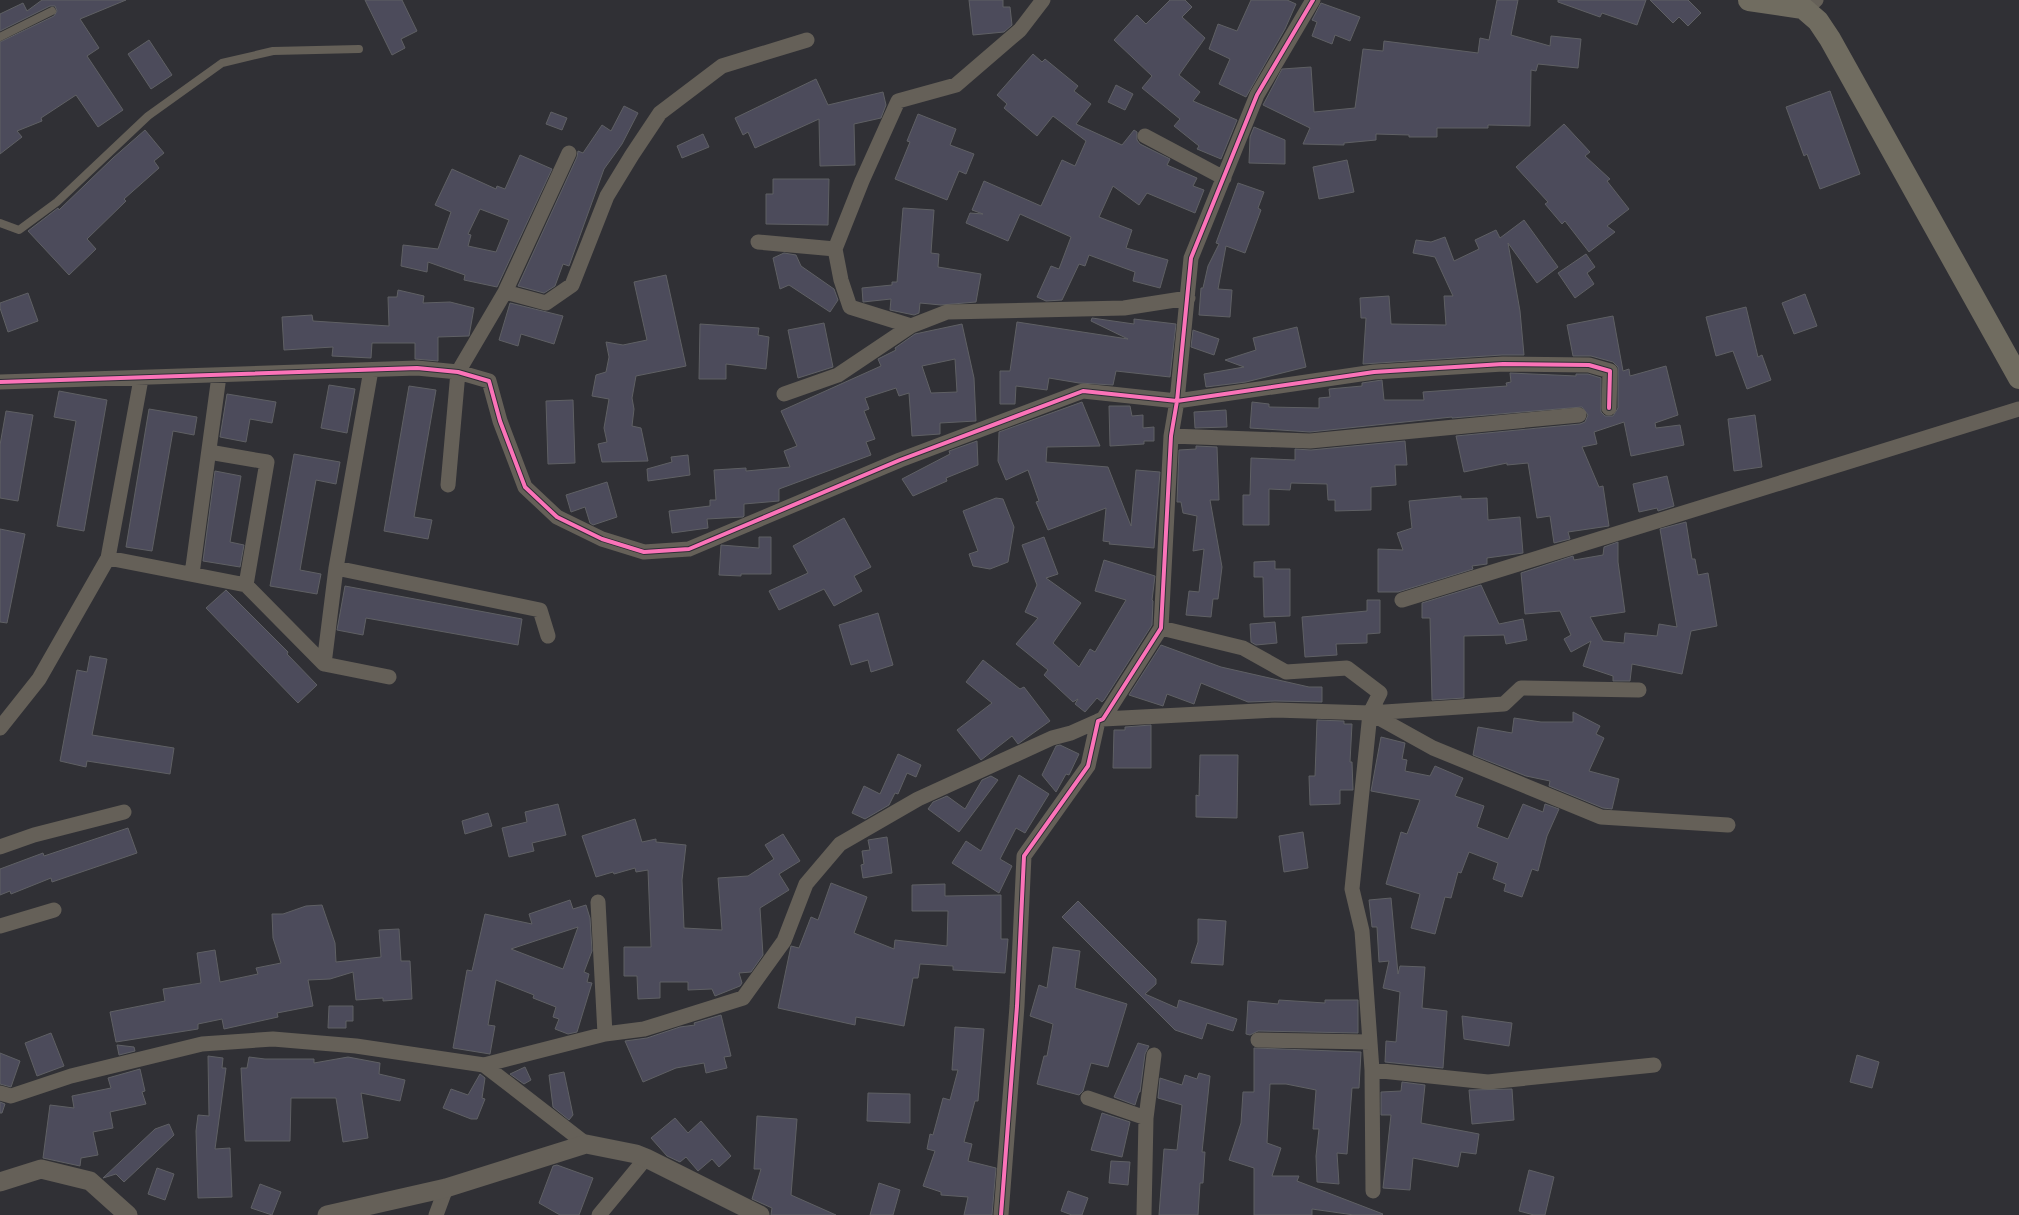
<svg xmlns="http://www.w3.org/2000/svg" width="2019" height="1215" viewBox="0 0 2019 1215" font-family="'Work Sans',sans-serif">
	<rect width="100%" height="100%" fill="#303035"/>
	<!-- building -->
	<path fill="#4c4b5b" stroke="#5f6064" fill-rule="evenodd" d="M42,0H126L80,19L99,48L87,56L123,110L98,127L76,95L41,118L42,121L17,131L22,137L0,154V42L54,16L57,11L55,6H50L0,31V14L23,3L27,11Z
		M365,0H402L417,31L401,39L405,48L392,55Z
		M969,0H1003V7H1010L1012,25L1004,32L973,35Z
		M1170,0H1185L1192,7L1182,17L1205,38L1179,75L1200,92L1193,101L1237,120L1221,159L1197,149L1199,146L1174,126L1180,119L1142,88L1152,76L1114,40L1137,15L1146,24Z
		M1251,0H1287L1296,4L1285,29L1246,97L1219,84L1230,59L1209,49L1218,24L1237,31Z
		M1497,0H1518L1511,35L1550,46L1551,36L1581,39L1578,68L1538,64L1536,71L1531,70L1530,126L1488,125V128H1437V137H1409V135L1376,134V140L1344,143V145L1303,144L1310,128L1263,105L1282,69L1311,67L1314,112L1355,108L1363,49L1383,51L1384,41L1478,53L1480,38L1489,40Z
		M1558,0H1646L1637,25L1602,13L1600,17L1558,2Z
		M1650,0H1688L1701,13L1688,26L1679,17L1673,23Z
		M1321,3L1360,17L1350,41L1335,35L1332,44L1312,36L1317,22L1312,20Z
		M149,40L172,75L151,89L128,54Z
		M1033,54L1042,62L1045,59L1078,86L1074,91L1091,104L1076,124L1122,145L1134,130L1137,132V140L1140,144L1170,159L1167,165L1197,178L1193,186L1204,190L1195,213L1147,193L1139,205L1113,186L1099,217L1132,230L1126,248L1168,260L1160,288L1133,281L1135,272L1089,255L1085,266L1079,264L1062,300L1046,301L1037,297L1051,266L1059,269L1071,237L1020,214L1008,241L966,223L970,213L983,214L972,210L984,181L1041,206L1062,160L1075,166L1086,141L1053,116L1037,136L1004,108L1007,104L997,95Z
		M816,79L828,105L883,92L886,105L881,118L854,124L855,165L820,166L819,119L755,148L748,132L743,135L735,118Z
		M1116,85L1133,94L1125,110L1108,102Z
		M1830,91L1860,174L1820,189L1807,154L1804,156L1786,107Z
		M624,106L638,113L622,144L604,169L569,266L563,264L555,286L544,293L518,286L577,157L578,151L583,153L602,125L611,131Z
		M551,112L567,118L562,130L546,124Z
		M918,114L956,129L950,145L974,154L966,174L959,171L947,200L895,179L910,142L907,141Z
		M1564,124L1590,152L1585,156L1610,179L1607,181L1629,209L1607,226L1615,232L1589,252L1565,221L1562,224L1545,204L1548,202L1516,167Z
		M1254,127L1285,140V164L1249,163L1250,137Z
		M145,130L164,153L154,161L159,168L124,199L126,201L87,239L96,249L69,275L28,231L58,208L59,210L113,158Z
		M703,134L709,147L682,158L677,146Z
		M520,155L552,169L497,287L464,280L465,275L428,262L427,272L401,266L403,245L438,249L451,212L435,205L452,169L496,189L497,186L505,189ZM480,209L509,220L496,252L468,246L471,235L468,234Z
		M1347,160L1354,192L1319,199L1313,167Z
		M773,179H829L828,225L766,224V194H773Z
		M1238,183L1264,192L1258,208L1261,210L1245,253L1226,246L1218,289L1232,290L1230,317L1199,315L1201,288H1203L1208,266L1219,244L1216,243Z
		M903,208L934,210L931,253L939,254L938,267L981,274L976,302L941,305L920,303L919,313L914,315L890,310L891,299L863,302L862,288L892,285V282H897Z
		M1524,220L1558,267L1537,283L1508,243L1520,311L1524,355H1502L1363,364L1366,318H1361L1360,298L1389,296L1391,324L1446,325L1444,296H1453L1435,257L1413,253L1416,240L1431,242L1445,237L1454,261L1479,249L1475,240L1496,230L1500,238Z
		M784,253L796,255L801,266L834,289L838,300L830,312L789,285L780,289L773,258Z
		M1586,254L1595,267L1587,273L1594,284L1575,298L1558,273Z
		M666,275L686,366L636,376L632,398L634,409L632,426L641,428L648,461L602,462L598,444L607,442L604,428L609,399L592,396L596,375L606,372L609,357L606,342L623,345L647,340L634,282Z
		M398,290L424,296L423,303L450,302L474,308L469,336L438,337V361L415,359V343H372L371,358L332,356L333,347L284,350L282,317L312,315L313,321L389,326L388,297H397Z
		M28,293L38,321L8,332L0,308V303Z
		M1805,294L1817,326L1794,334L1782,303Z
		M510,303L563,316L554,344L521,334L518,346L499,340Z
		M1746,307L1758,357L1762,355L1771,380L1747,389L1733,351L1716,356L1706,317Z
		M1613,316L1623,371L1629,369L1630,376L1666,366L1678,415L1655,423L1656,428L1680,425L1684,445L1631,456L1624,422L1594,432L1597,444L1582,447L1599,487L1603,486L1609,526L1568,532L1570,539L1554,543L1550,516L1537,518L1528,463L1507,465V463L1464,472L1456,436L1580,424L1585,422L1588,415L1582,407L1452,418V417L1310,432L1250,428L1252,402L1269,404V407L1319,408V398L1330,397L1329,389L1362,386V383L1382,380L1384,400H1424L1423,392L1507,386L1506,383L1511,382L1510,373L1576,376V374H1588L1601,378V412L1605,416H1613L1618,408V367L1613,362L1591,356H1573L1567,325Z
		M1092,318L1134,324V319L1176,324L1170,377L1116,371L1113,385L1079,383L1049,378L1047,390L1016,386L1015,404H1000V371H1010L1017,322L1128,339L1091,321Z
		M824,323L833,367L798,378L788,330Z
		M700,324L759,328L758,335L769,337L766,369L726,364V379H699Z
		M962,324L974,378L976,421L940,423V434L912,436L909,393L899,396L896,388L865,398L869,409L864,411L875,439L866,442L871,455L779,489V501L744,504V516L743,517L707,519L708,528L672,533L669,511L710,506V500H716L714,470L746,468V471L790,467L784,451L797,446L781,411L881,366L878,359L896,350L895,348L915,334ZM955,359L957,392L931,393L922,366Z
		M1297,327L1306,367L1246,382L1206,387L1204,374L1244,367L1225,360L1256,350L1253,338Z
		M1193,330L1219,339L1214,355L1191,347Z
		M329,385L355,389L347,433L321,428Z
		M409,386L436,390L414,517L432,520L428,539L384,531Z
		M59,391L107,400L84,531L57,526L76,421L54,417Z
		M227,394L276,402L272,423L250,419L246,442L220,437Z
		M573,400L575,463L548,464L546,401Z
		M1082,402L1100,446L1047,447L1046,462L1108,467L1131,526L1136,470L1160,472L1154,548L1109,544L1110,542L1103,541L1106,508L1048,530L1036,502L1039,501L1028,470L1006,480L998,461L999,432Z
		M1109,406H1130L1132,416L1143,415V428L1154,427V441H1144V444L1110,446Z
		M149,409L197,417L194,435L173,431L152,551L126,547Z
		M1226,410L1227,427L1195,428L1194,412Z
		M6,411L33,415L18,501L0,498V445Z
		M1755,415L1762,467L1734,471L1728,419Z
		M977,441L978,465L946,478L947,481L913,496L902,479L950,454L949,451Z
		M1405,441L1407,465H1395L1396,485L1371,487V510L1335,511V500H1328L1327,484L1291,483L1290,490L1269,489V525H1243V495H1250L1251,458L1295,460V449L1311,450Z
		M1196,446L1217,447L1219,500H1210L1222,567L1218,599H1213L1211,617L1186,615L1189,591L1199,592L1204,549L1193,551L1197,516L1183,513L1181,502H1177L1179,450L1196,449Z
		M294,454L340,462L336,484L316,480L304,547L300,570L321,574L317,594L270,586Z
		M688,455L690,475L648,481L647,469L672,462L671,457Z
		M215,471L241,476L230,542L244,545L240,567L203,561Z
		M1667,476L1674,506L1658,511L1657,508L1639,512L1633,484Z
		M607,482L617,517L593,525L590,523L585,507L571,512L566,495Z
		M1461,496V499L1487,498L1488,520L1520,517L1523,553L1487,558V564L1472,566L1473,569L1398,592H1378V549L1403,550L1397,533L1412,528L1409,501Z
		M996,498L1003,499L1014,527L1008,562L990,569L973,566L969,554L978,551L963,511Z
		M844,518L871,567L854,576L862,591L834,606L824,589L779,610L769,591L808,573L793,546Z
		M1686,522L1692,559H1695L1698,575L1708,573L1717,626L1691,631L1682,674L1632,664L1630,681H1613V676L1583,666L1591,641L1571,652L1564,639L1571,635L1560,611L1525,614L1521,573L1573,556L1574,560L1603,555L1604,547L1618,542V562L1625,612L1590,617L1603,641L1624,643L1625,633L1657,636L1659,624L1677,627L1660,529Z
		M0,529L25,534L7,623L0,622Z
		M759,537H771V574H741V576L719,575L721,545L759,548Z
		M1044,537L1058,574L1046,578L1081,603L1053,643L1079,667L1090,649L1095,652L1126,600L1095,591L1104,560L1155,576L1152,600L1153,601L1152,625L1104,700L1102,702L1097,698L1085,712L1075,704L1078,699L1073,702L1044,675L1048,670L1016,644L1038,618L1025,612L1037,585L1022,545Z
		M1275,561V569H1290V616L1264,617L1263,577H1254V562Z
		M1481,585L1499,624L1523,619L1527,640L1506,644L1504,635L1464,636V698L1432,700L1430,618H1422V603Z
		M345,586L522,619L518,645L366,618L363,635L337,630Z
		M226,590L288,652L287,654L317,685L298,703L206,608Z
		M1367,600H1380V633L1367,634V643L1336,644L1337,655L1305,657L1302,617L1367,611Z
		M878,613L893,665L871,672L868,660L851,665L839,625Z
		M1275,622L1277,643L1256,645L1251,642L1250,624Z
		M1161,645L1221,667L1309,687H1322V702L1275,701L1248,702L1201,683L1194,704L1167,694L1163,706L1129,695Z
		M90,656L107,659L92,735L174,748L170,774L87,761L86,767L60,761L77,670L87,672Z
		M983,660L1020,689L1024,687L1050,721L1018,744L1012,736L981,760L957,730L992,703L966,682Z
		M1573,712L1600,726L1596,734L1604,738L1589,771L1619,779L1612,809L1603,808L1549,786L1550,781L1526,776L1473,755L1478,727L1512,733L1514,718L1541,722H1573Z
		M1317,720L1344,721V724H1352L1350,762H1352L1353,790H1340V804L1310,805L1309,776H1315Z
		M1151,725V768H1113L1114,730H1125V727Z
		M1381,737L1405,743L1402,759L1407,760L1405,771L1430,776L1435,766L1463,778L1455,796L1484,806L1477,827L1508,839L1523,804L1543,812L1545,804L1559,809L1547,836L1538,871L1532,869L1522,897L1504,891L1506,884L1493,879L1498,863L1469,852L1461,873L1458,872L1451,898L1445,897L1435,934L1411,928L1420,894L1386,884L1401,832L1407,834L1420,800L1371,791Z
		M1060,745L1079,754L1069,775L1066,774L1056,792L1042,775L1056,746Z
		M898,754L921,765L916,777L907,773L898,794L895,793L889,805L865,819L852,813L864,786L880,794Z
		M1200,755H1238L1237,818L1196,817V795L1199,796Z
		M1019,775L1049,794L1025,833L1016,828L1000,859L1012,866L999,893L952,863L966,841L981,851Z
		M991,776L998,780L959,832L928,809L933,802L947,796L965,809L982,780Z
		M558,804L566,835L532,843L534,851L509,857L502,828L527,822L525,812Z
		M488,813L492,826L465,834L462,821Z
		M635,819L642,842L656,839V842L686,845L682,880L684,928L722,930L718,878L748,876L774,859L765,845L783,834L800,861L779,874L789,890L760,908L763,955L751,972L739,973L742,983L740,986L715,996L712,989L688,990V982H660V998L638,999L637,976H624V947H651L648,870L636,872L635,868L614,874L613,872L596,877L582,836Z
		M128,828L137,853L52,882L51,878L11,894L10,891L0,895V869L43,853L44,856Z
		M1303,832L1308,868L1284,872L1279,836Z
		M887,837L892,873L863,878L861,865L864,864L862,851L870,850L868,840Z
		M831,883L867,897L854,933L894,949L895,940L947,946L948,911H912V885L945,884V896L1001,895V939H1008L1005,973L953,970V966L920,964L918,978H913L904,1026L856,1017L855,1025L778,1008L791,946L799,948L811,917L818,920Z
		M1391,898L1398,974L1400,966L1425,967L1422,1008L1447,1011L1443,1068L1385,1062L1386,1041L1396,1042L1400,992L1383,988L1389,961L1379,962L1377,927H1372L1369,900Z
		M570,900L573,909L586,905L590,918L592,951L584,972L589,974L587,982L592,983L577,1032L568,1034L555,1029L559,1019L553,1017L556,1007L533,998L534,995L496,980L488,1025L495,1026L490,1054L453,1048L467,970L472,971L485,914L532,924L529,914ZM578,927L563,969L511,949L538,940Z
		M1078,901L1156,979V984L1145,994L1177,1008L1179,1000L1237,1019L1233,1031L1207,1023L1202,1039L1175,1030L1062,917Z
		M322,905L335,943L336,962L381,957L379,930L399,929L401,961H410L412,999L383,1001V998L356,1000L353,972L330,979L308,980L313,1006L277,1013L278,1017L224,1029L222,1019L198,1024V1029L116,1042L110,1012L165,1001L163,989L201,983L197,953L215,950L220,982L258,974L256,968L281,963L273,938L272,914H283L306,906Z
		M1198,919L1226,921L1223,965L1191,963L1198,942Z
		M1053,947L1080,951L1075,988L1127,1004L1108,1067L1091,1063L1083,1091L1079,1095L1037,1084L1044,1056H1047L1053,1024L1030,1016L1039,985L1047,988Z
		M1279,1000L1325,1003V1000H1358V1033L1258,1031L1250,1035L1246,1034L1248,1001L1278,1004Z
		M329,1006H353V1021H346V1028H328Z
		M721,1015L731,1056L724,1057L727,1068L706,1073L704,1063L676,1068L643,1082L625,1041L647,1038L680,1027L695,1025L694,1023Z
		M1462,1016L1512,1023L1509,1046L1464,1039Z
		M955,1027L984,1029L978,1101H975L964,1142L972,1144L968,1161L996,1168L992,1215H964L968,1197L941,1195V1192L923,1186L935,1151L927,1149L930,1134L933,1135L943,1098L950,1100L958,1070H952Z
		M51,1033L64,1066L37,1076L25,1043Z
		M1138,1043L1149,1046L1145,1054L1140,1092H1139L1135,1105L1114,1097Z
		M117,1045L134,1047L135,1051L119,1055Z
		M1254,1048L1361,1052L1359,1088H1352L1347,1154L1337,1153L1339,1184L1317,1182L1316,1156L1319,1129H1313L1316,1090L1286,1084H1270L1267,1143L1281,1148L1272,1176H1299L1297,1181L1383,1214L1382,1215H1354L1312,1209V1215H1254V1168L1229,1160L1241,1123L1243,1092H1254Z
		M0,1053L20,1061L11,1087L0,1084Z
		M1857,1055L1879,1062L1872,1088L1850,1082Z
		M208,1056L223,1058L222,1068H226L215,1149L230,1148L232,1197L198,1198L196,1131L198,1115L209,1116Z
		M249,1057L265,1059H314V1063L348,1057L380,1063L379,1074L405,1080L400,1101L361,1093L368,1138L343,1142L336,1098H291L290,1141H245L241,1068H247Z
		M525,1067L531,1080L524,1084L510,1074Z
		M140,1069L145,1091L142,1092L146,1104L110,1112L113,1128L93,1132L98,1155L81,1158L80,1166L43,1158L50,1105L74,1108L72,1096L111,1088L108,1078Z
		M564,1072L573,1115L569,1120L553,1107L549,1075Z
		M1199,1073L1210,1076L1202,1152H1205L1203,1183H1200L1198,1215H1159L1164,1149L1177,1150L1182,1105L1158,1098L1160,1078L1182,1085L1185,1075L1197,1079Z
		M480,1074L485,1078L482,1098L485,1099L477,1119H471L443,1108L451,1089L468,1095Z
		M1402,1082L1425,1085L1421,1123L1479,1134L1476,1154L1461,1152L1458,1167L1413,1158L1410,1190L1383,1188L1391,1115H1381V1092L1401,1091Z
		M1512,1089L1514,1120L1472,1124L1469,1090Z
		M868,1093L910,1094V1123L867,1121Z
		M0,1102L5,1104L2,1113H0Z
		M1102,1113L1130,1122L1122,1157L1091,1150Z
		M757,1116L797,1119L791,1195L836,1215H771L772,1208L752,1199L761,1169H754Z
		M675,1118L688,1133L701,1121L731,1156L719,1167L712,1159L698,1171L686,1157L680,1162L667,1156L651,1138Z
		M169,1124L174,1135L124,1182L116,1174L103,1178L155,1129Z
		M1111,1161L1130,1162L1128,1185L1109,1183Z
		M557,1165L593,1178L579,1215H560L539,1203L553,1166Z
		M157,1168L174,1174L165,1200L148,1194Z
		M1529,1170L1554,1177L1545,1215H1534L1519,1211Z
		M879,1183L900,1190L893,1215H870Z
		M260,1184L281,1192L272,1215L251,1208Z
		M1068,1191L1088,1198L1082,1215H1072L1061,1211Z"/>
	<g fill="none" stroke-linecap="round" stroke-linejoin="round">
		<!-- service -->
		<path stroke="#656058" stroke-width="8" d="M0,37L52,11
			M0,223L19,230L57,202L148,116L222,63L273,51L359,49"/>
		<!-- minor -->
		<path stroke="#656058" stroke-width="15" d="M1803,8L1816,0
			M1145,136L1224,178
			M758,242L835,249L841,280L850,307L911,326
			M835,249L862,181L898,101L956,85L1020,30L1043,0
			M505,292L546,303L572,285L607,196L632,155L660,113L722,66L807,40
			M371,370L336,568L540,610L548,636
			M0,382L417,368L458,372L489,381L500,421L525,487L557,517L602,539L644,552L689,549L900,460L1083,391L1177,401L1374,372L1503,364L1589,365L1610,371L1609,408
			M784,394L838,375L911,326L947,312L1124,308L1188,298
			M1171,436L1310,441L1579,415
			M209,452L267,462L246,585
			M448,485L458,372L505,292L569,153
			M108,558L246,585L324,664L389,677
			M192,574L219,376
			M1402,600L2019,409
			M324,664L336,568
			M1370,713L1352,889L1362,931L1372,1070L1373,1191
			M1370,713L1433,748L1601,817L1728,825
			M1370,713L1504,704L1521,688L1639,690
			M1103,719L1275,710L1370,713L1380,693L1347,668L1286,672L1243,648L1161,628
			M0,728L39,679L108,558L141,379
			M0,847L34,835L124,812
			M598,902L605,1034
			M0,926L54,910
			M1258,1040L1370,1042
			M484,1065L586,1144
			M1372,1070L1488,1082L1654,1065
			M0,1093L11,1096L71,1076L202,1044L273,1039L356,1046L484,1065L605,1034L644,1029L743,998L784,941L806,884L840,844L918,799L1052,738L1071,733L1098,721
			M1088,1098L1146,1118L1144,1215
			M1146,1118L1154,1055
			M436,1215L446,1188
			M599,1215L646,1158
			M1001,1215L1017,1006L1024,856L1088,766L1098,721L1103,719L1161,628L1171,436L1177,401L1191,258L1257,95L1313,0"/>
		<!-- tertiary -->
		<path stroke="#656058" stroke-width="19" d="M0,1182L41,1169L90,1181L128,1215
			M327,1215L446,1188L586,1144L636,1154L646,1158L760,1215"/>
		<!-- secondary -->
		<path stroke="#706c60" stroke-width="22" d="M1749,0L1803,8L1818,21L1830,39L2019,378"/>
		<!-- cycleway casing -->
		<g stroke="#2f2f36" stroke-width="6">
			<path id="cycleway" d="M0,382L417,368L458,372L489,381L500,421L525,487L557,517L602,539L644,552L689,549L900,460L1083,391L1177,401L1374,372L1503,364L1589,365L1610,371L1609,408
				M1001,1215L1017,1006L1024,856L1088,766L1098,721L1103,719L1161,628L1171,436L1177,401L1191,258L1257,95L1313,0"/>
		</g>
		<!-- cycleway -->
		<use href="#cycleway" stroke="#fb73b8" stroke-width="4"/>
	</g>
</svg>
